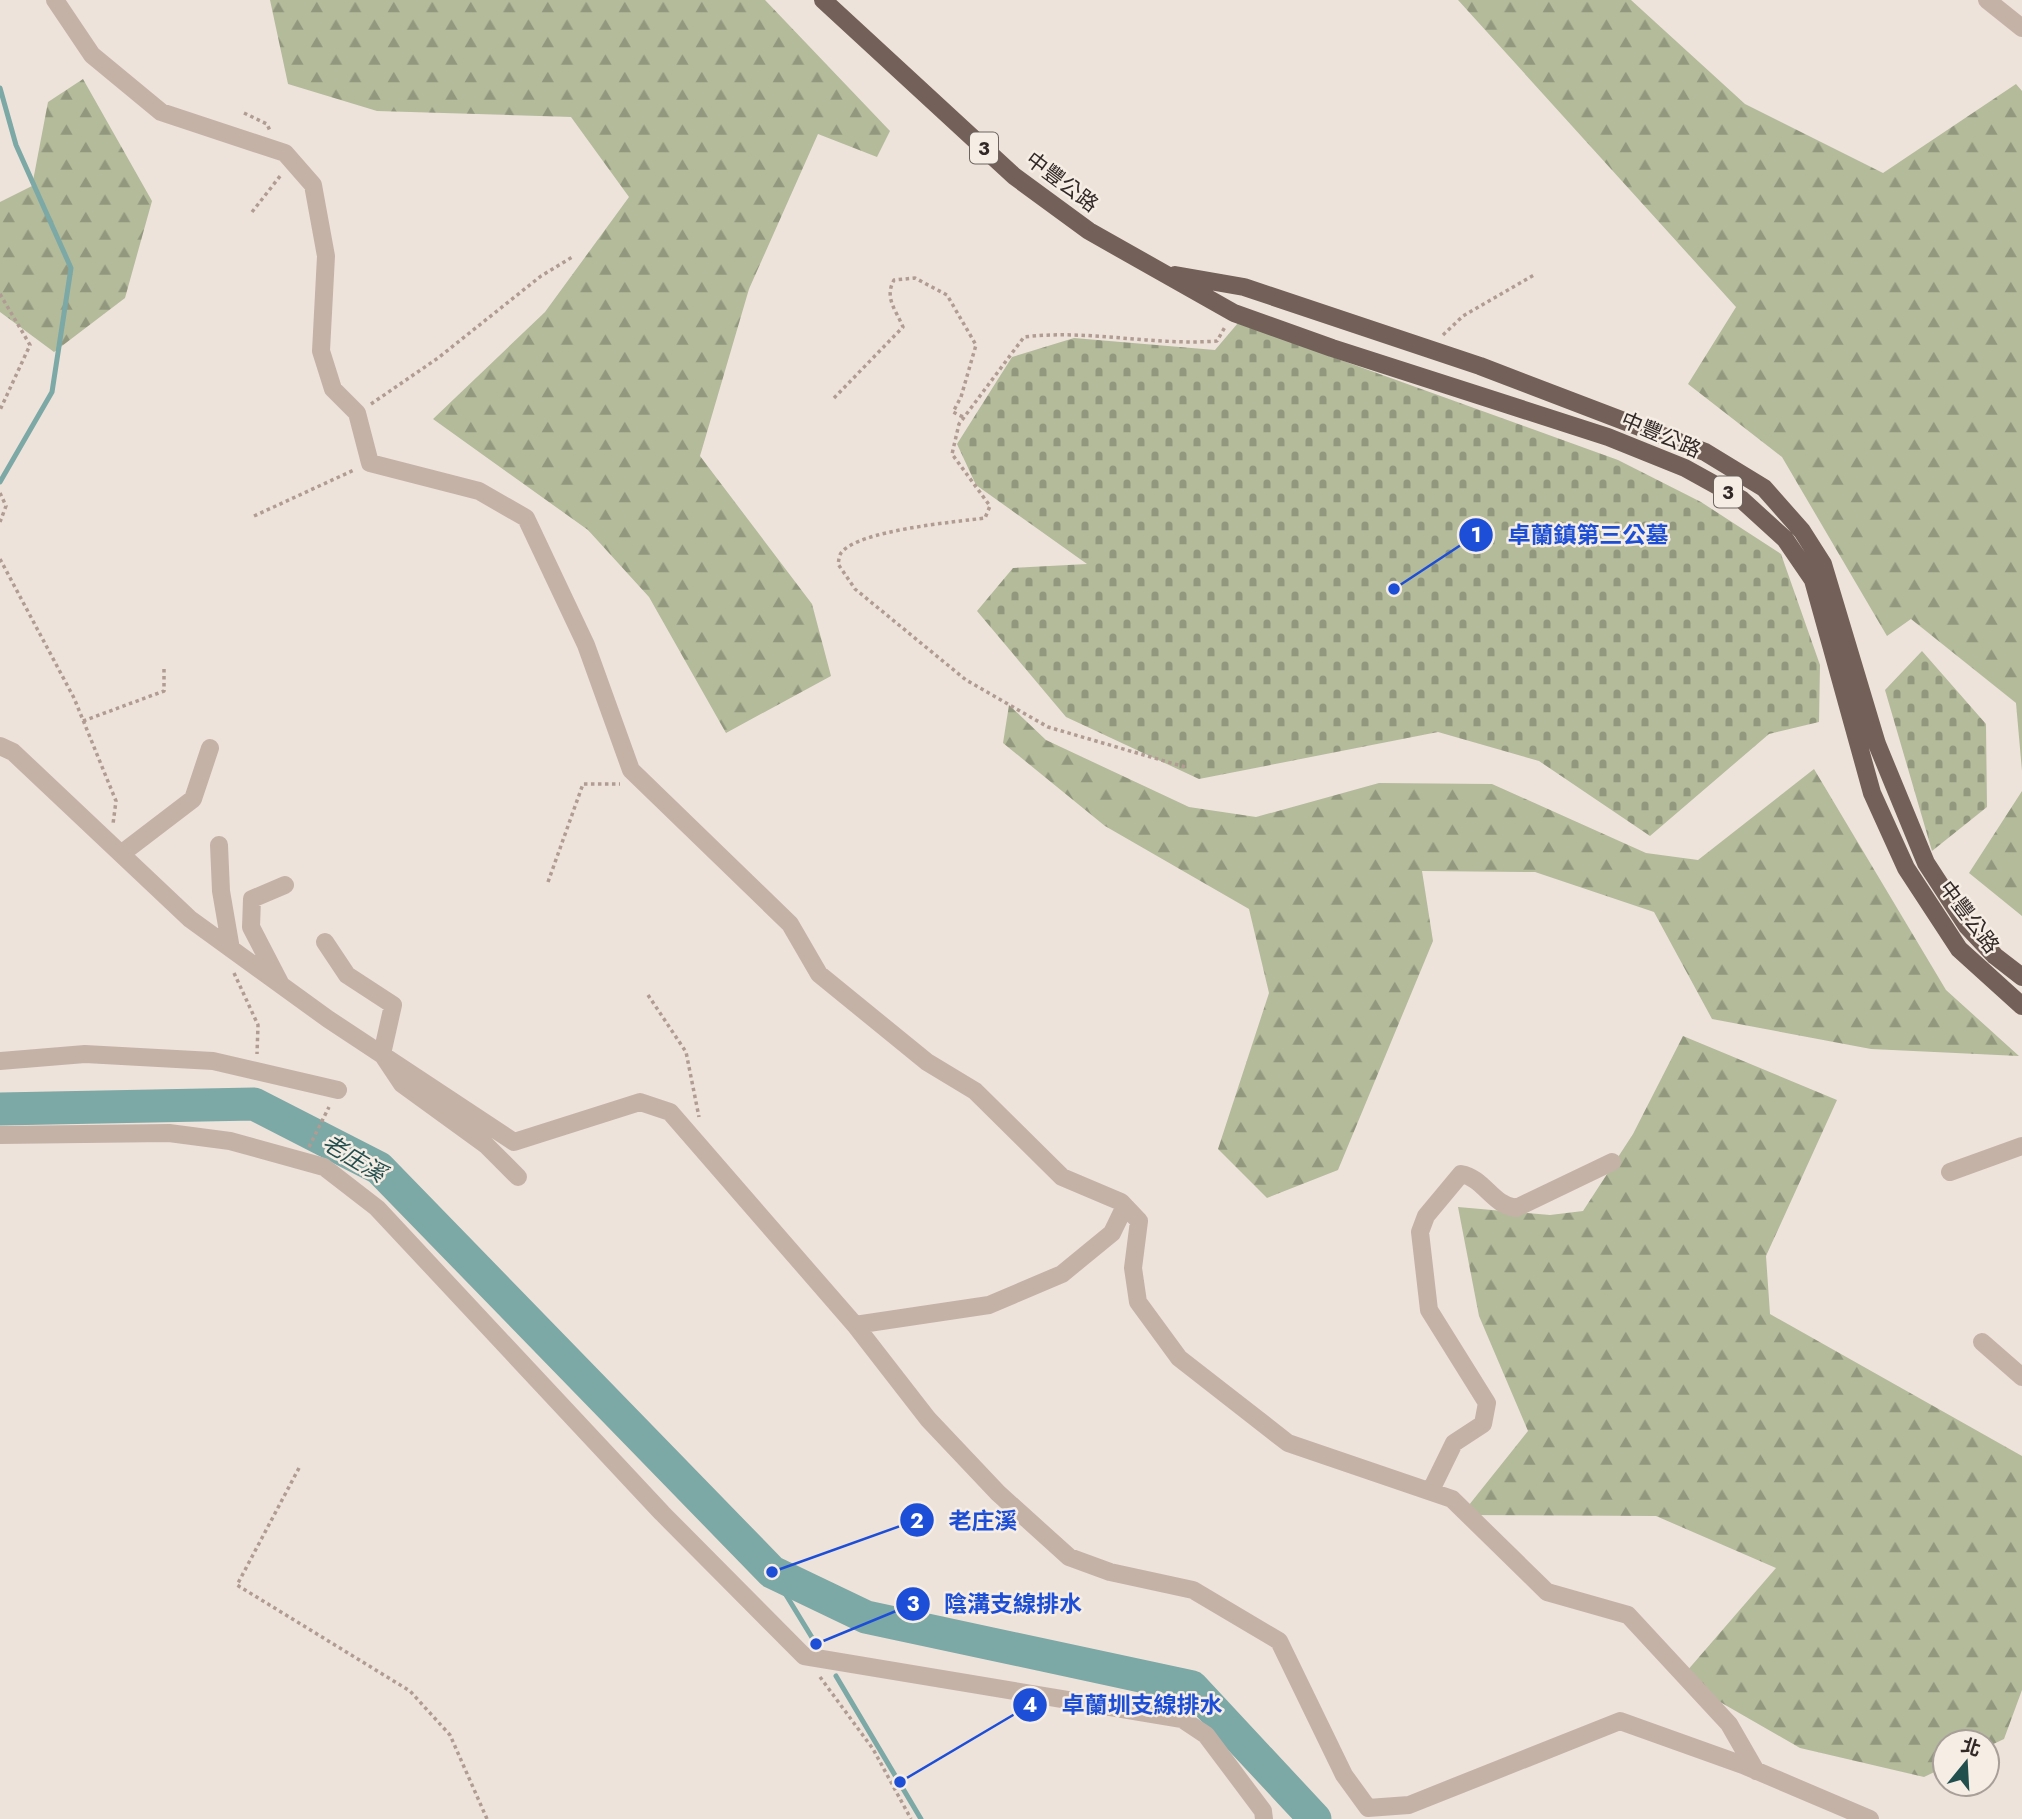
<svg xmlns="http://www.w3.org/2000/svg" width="2022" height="1819" viewBox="0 0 2022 1819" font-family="Jost,'Noto Sans TC',sans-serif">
	<defs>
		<pattern id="forest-firs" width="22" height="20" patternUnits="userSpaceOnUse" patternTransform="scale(1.75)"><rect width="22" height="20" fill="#b3bb9b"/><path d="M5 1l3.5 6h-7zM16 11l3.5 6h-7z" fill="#92987e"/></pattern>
		<pattern id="cemetery-stones" width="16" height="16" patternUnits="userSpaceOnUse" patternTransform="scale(1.75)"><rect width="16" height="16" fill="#b3bb9b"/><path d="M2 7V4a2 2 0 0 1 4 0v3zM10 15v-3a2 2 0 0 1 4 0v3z" fill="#92987e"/></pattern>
	</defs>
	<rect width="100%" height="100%" fill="#eee3da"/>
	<!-- forest -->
	<path fill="url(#forest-firs)" d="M270,0H765L890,131L877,157L818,134L749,289L700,456L812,604L831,676L726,733L649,597L588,530L433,419L545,312L629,197L571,117L377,111L288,84Z
		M1458,0H1631L1745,104L1883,173L2016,84L2022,91V771L2016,703L1911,619L1887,636L1782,457L1688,384L1736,307Z
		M83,79L152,201L125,298L54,352L0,312V202L32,186L48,102Z
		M1009,705L1046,740L1189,807L1256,817L1379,783L1492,784L1646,853L1698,860L1814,769L1946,990L2019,1056L1871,1049L1712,1019L1654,912L1535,872L1422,871L1433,941L1338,1170L1267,1198L1218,1149L1269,993L1249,909L1105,826L1003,743Z
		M2022,791V916L1969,873Z
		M1683,1036L1837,1100L1766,1256L1770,1314L2022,1456V1690L2004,1739L1987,1747V1742H1945V1767L1924,1777L1800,1748L1680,1679L1776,1568L1656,1516L1461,1515L1528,1431L1479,1316L1458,1207L1550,1215L1583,1211L1633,1134Z"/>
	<!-- cemetery -->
	<path fill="url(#cemetery-stones)" d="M1238,323L1618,460L1701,502L1781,554L1820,665L1819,722L1769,734L1650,836L1539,761L1438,732L1199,779L1066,717L977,611L1013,568L1087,564L976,485L957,444L1012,357L1074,338L1215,350Z
		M1922,651L1986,724L1987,807L1932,851L1885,690Z"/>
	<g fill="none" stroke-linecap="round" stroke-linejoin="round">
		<!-- stream -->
		<path stroke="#7ca8a6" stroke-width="5" d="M0,88L16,145L71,268L52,392L0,482
			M772,1572L816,1644
			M836,1676L921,1819"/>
		<!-- river -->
		<path stroke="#7ca8a6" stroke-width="33" d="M0,1109L254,1104L379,1168L772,1572L866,1617L1192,1687L1315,1819"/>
		<!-- path -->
		<path stroke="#b09c92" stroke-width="3.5" stroke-dasharray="3.5 3.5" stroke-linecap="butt" d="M244,113L267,124L270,131
			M252,212L281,175
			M0,294L30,345L0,410
			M1443,335L1463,316L1534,275
			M834,398L903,327C896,310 884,298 894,280L915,278L947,295L976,345L961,397L953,412L965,418
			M371,404L438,358L541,276L574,256
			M0,493L6,506L0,522
			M254,516L354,470
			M0,559L74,698L116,801L113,824
			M83,721L164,691V668
			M1185,767L1048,727L966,680L855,589L838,564C839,560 839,556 841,553C858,530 956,522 985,518L990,506L952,454L959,424L1024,337C1088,329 1152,346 1217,341L1225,327
			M548,882L583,784H620
			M234,973L258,1025L257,1054
			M648,995L686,1052L699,1117
			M309,1147L329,1107
			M299,1468L237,1585L410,1691L450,1735L487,1819
			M820,1677L873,1749L911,1819"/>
		<!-- minor -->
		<path stroke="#c5b2a7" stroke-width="18" d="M55,0L92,55L161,112L285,153L313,185L326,256L321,351L333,389L357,413L370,463L479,491L526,518L586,645L631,770L790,924L819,974L927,1062L975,1091L1062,1177L1121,1202L1139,1221L1133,1268L1138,1302L1179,1358L1288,1443L1452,1499L1547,1592L1628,1615L1729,1724L1756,1771
			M1987,0L2022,28
			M0,746L13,752L190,919L328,1019L514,1142L640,1102L670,1112L855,1325L928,1419L998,1493L1069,1557L1110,1572L1193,1590L1279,1641L1344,1775L1368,1808L1409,1805L1620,1721L1743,1765L1870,1819
			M219,845L221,891L231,949
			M121,854L193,799L210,748
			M325,942L347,975L393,1005L382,1054L402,1084L486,1145L518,1177
			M280,983L251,927L252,899L285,885
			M0,1061L85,1054L213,1061L338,1090
			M0,1135L169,1133L230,1141L324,1167L377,1208L662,1513L804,1656L1182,1719L1206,1735L1263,1811L1264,1819
			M1950,1172L2022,1146
			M855,1325L989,1305L1062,1274L1112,1233L1125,1206
			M1982,1342L2022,1377
			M1431,1490L1454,1443L1483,1424L1487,1403L1429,1310L1420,1232L1426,1216L1461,1174C1484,1178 1492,1205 1516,1208L1612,1162"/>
		<!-- major -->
		<path stroke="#726059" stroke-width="18" d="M823,0L1014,176L1089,231L1234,313L1332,348L1608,437L1685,468L1741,499L1785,539L1813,580L1872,793L1906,868L1959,949L2022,1006
			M1175,275L1244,287L1480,366L1705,452L1764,488L1802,531L1823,564L1877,744L1926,863L1967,926L1995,956L2022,977"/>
	</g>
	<g text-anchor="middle" stroke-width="5" stroke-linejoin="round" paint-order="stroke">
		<!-- shield labels -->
		<g fill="#f6ede5" stroke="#6d6460" stroke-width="2">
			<rect x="970" y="132.5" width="28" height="31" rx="5"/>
			<rect x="1714" y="476.5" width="28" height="31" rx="5"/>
		</g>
		<g font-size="19" font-weight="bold" fill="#322927">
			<text x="984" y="155">3</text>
			<text x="1728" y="499">3</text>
		</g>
		<!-- street labels -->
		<g font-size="21" fill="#322927" stroke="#f6ede5">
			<text transform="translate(1062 182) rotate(37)" y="7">中豐公路</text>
			<text transform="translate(1661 435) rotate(23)" y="7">中豐公路</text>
			<text transform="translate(1969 917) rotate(53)" y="7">中豐公路</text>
		</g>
		<!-- water labels -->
		<g font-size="23" font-style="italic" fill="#214f4e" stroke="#f6ede5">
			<text transform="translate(354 1158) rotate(31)" y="8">老庄溪</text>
		</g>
	</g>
	<!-- callouts -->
	<path fill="none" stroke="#1d4ed8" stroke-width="2.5" d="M1394 589L1476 535M772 1572L917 1520M816 1644L913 1604M900 1782L1030 1705"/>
	<g fill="#1d4ed8" stroke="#f6ede5" stroke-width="2.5">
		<circle cx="1394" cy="589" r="7"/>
		<circle cx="772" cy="1572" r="7"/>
		<circle cx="816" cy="1644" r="7"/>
		<circle cx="900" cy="1782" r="7"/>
		<circle cx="1476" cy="535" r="18"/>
		<circle cx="917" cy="1520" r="18"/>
		<circle cx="913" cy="1604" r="18"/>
		<circle cx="1030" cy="1705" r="18"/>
	</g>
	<g font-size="21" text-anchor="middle" font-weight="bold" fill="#fff">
		<text x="1476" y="542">1</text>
		<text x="917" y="1528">2</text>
		<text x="913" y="1611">3</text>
		<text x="1030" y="1712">4</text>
	</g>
	<g font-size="23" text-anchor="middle" font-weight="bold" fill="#1d4ed8" stroke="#f6ede5" stroke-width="5" stroke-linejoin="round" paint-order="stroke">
		<text x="1588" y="543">卓蘭鎮第三公墓</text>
		<text x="983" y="1529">老庄溪</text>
		<text x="1013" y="1612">陰溝支線排水</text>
		<text x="1142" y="1713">卓蘭圳支線排水</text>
	</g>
	<!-- north arrow -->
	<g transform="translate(1966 1763) rotate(18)"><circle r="33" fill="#f6ede5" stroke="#a89f99" stroke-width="2"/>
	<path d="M0-5L12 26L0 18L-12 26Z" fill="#214f4e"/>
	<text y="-10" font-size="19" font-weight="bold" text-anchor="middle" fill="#322927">北</text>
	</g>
</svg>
